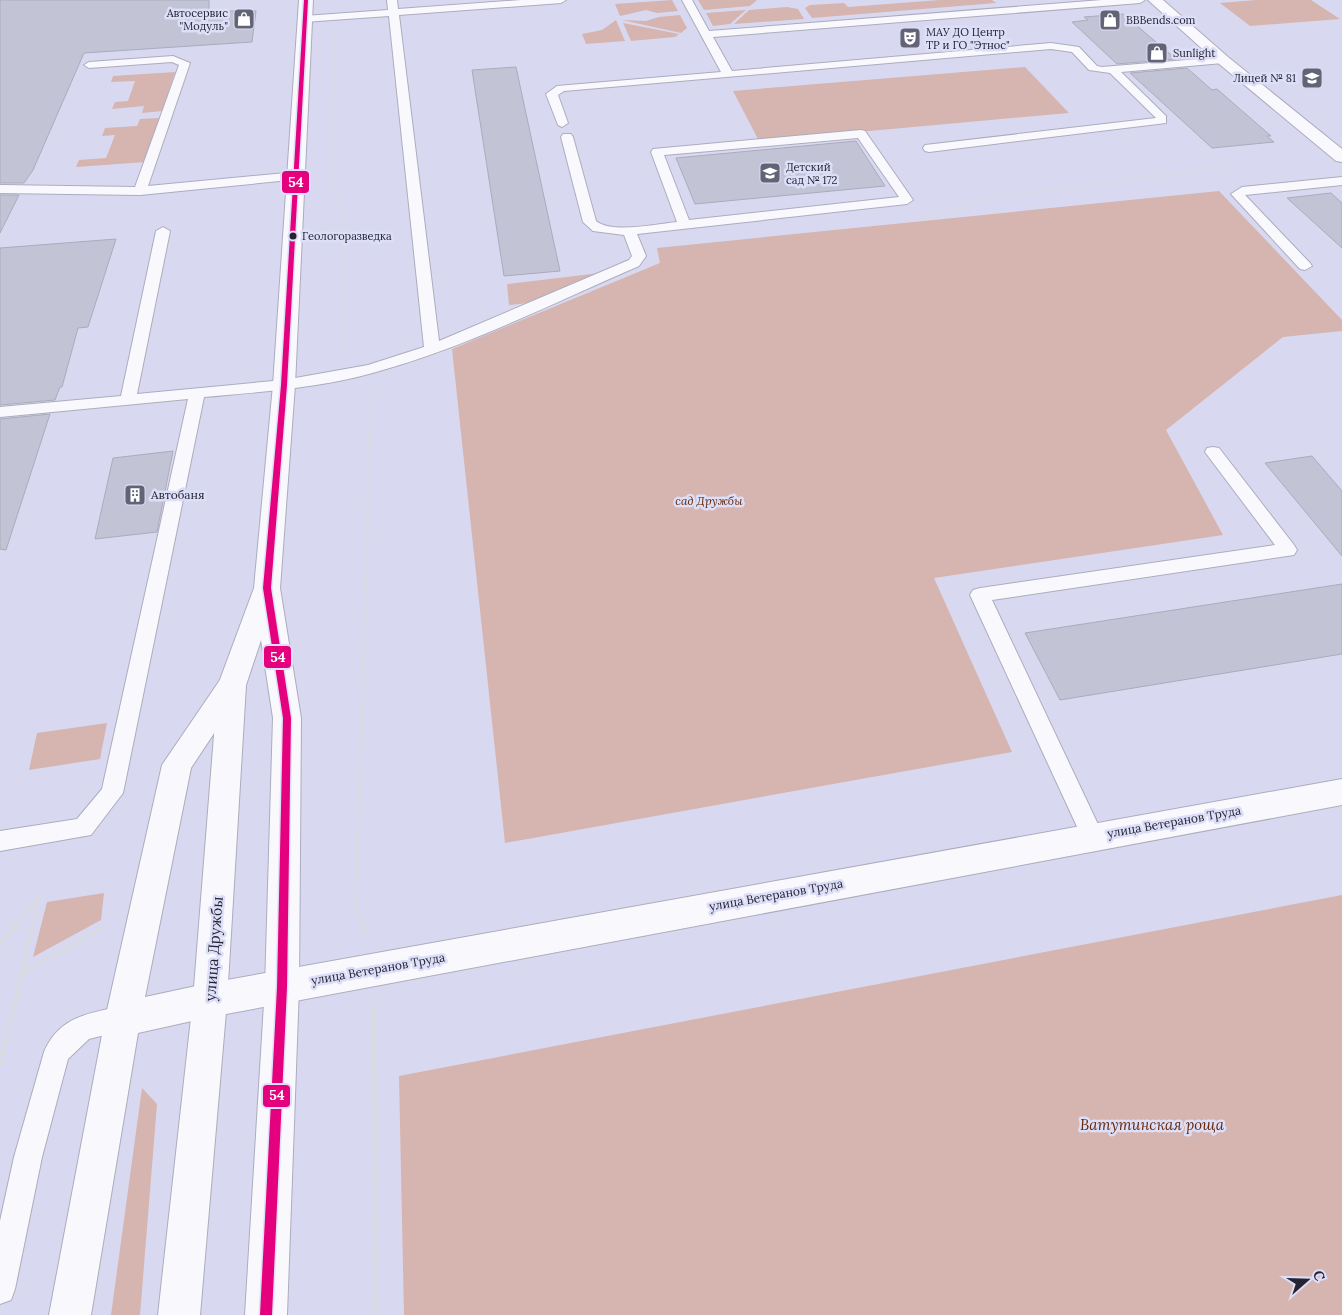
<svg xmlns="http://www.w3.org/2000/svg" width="1342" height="1315" viewBox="0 0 1342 1315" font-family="Lora,serif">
	<rect width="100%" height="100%" fill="#d8d9f0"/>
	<!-- green -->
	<path fill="#d6b4b0" d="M672,0L678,11L657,13L646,10L620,16L615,4Z
		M698,0H757L750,6L704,10Z
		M940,0H992L996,3L812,18L805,8L810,5L844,3L848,7Z
		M1256,0H1311L1340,19L1250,26L1220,3Z
		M787,7L798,9L804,19L734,24L749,10Z
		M746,10L730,24L713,26L706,13Z
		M680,15L687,28L681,33L622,20L646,21L659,17Z
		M616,20L625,41L586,44L582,34L602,30Z
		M623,23L679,34L675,37L631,41Z
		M1025,67L1069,113L759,141L733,91Z
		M175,72L162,111L142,113L144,106L112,109L115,102L128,101L135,81L111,82L113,76Z
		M160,118L146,162L76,167L79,160L106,158L115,135L102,136L105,128L137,126L140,119Z
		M1219,191L1342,320V331L1283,337L1166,430L1223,535L934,578L1012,752L505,843L452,349L660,263L657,248Z
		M600,273L530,303L509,305L507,284Z
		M107,723L100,759L29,770L37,733Z
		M104,893L101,920L33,957L47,902Z
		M1342,895V1315H404L399,1076Z
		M142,1088L157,1104L140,1315H111Z"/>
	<!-- building -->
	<path fill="#c2c3d5" stroke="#aaabbc" d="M0,0H209V11H256L252,42L84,53L33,170L24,183H0Z
		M1123,14L1156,42L1176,59L1117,64L1072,22L1088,20L1084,17Z
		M516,67L560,271L504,276L472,70Z
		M1187,68L1212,90L1217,89L1271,136H1267L1274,142L1212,148L1130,73Z
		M856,141L885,186L695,204L676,158Z
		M1331,193L1342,203V248L1287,198Z
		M0,195H19L0,233Z
		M116,239L88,327L78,328L62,387H60L55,400L0,405V248Z
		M50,414L6,550L0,549V419Z
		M173,451L157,532L95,539L113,458Z
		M1312,456L1342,491V556L1265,463Z
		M1342,584V654L1060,700L1025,633Z"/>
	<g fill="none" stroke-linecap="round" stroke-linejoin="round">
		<!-- service casing -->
		<g stroke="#acacbe" stroke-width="2">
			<path id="service" d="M387,0H397L398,9L521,0H566L561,3L399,15L439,341L629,260L632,256L624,235L593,231L583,222L561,137L563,134H571L573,137L596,221C612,234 656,224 677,222L651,152L653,149L861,130L865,131L913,200L907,204L637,234L646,256L639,266C553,303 467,347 376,372C321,388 261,392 204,397L123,793L91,835L0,851V831L77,819L102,789L188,399L0,417V407L121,396L156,231L163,227L170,231L137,394L284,380L368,365L424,347L389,16L304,22L299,19L304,16L388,10ZM858,138L899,197L689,220L664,155Z
				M682,0H692L709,31L1102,0H1145L1140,3L713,37L732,71L1051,43L1079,47L1097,66L1102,67L1223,57L1228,60L1223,63L1121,72L1166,116V123L929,152L925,151L923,148L925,145L1156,118L1110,73L1089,70L1072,52L1051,49L564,91L558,95L568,123L562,127L558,125L546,94L557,86L721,72Z
				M173,56L190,63L148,186L296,172L302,176L300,179L140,195L0,193V185L135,187L179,65L172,62L89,68L84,65L89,62Z
				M1342,177V185L1245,195L1310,263L1312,266L1305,270L1300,269L1231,194L1242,187Z
				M1213,447L1219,448L1294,545L1297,550L1294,555L992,600L1104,837L1101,844L1093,847L1085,844L970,595L973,590L980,588L1275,545L1205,452L1207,448Z
				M123,1006L132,1010L136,1019L132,1028L89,1039L68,1059L42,1157L15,1289L11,1300L0,1304V1221L14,1157L44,1052C59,1016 90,1013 123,1006Z"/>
		</g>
		<!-- minor casing -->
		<g stroke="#acacbe" stroke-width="2">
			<path id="minor" d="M1148,0H1163L1228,57L1342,149V162L1336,161L1218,63Z"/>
		</g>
		<!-- secondary casing -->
		<g stroke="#acacbe" stroke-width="2">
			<path id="secondary" d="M232,674L242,677L246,685L191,768L145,997L210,983L1342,779V805L210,1017L138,1033L91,1315H49L105,1019L162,765L222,677Z"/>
		</g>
		<!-- primary casing -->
		<g stroke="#acacbe" stroke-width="2">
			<path id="primary" d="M299,0H313L295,385L280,588L301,718L299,987L287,1315H245L265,987L273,718L261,640L246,685L227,1000L200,1315H158L193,1000L218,685L254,588L273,385Z"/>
		</g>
		<!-- path-far3 -->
		<path stroke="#dadae1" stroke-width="2" stroke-dasharray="2.5 1" stroke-linecap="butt" d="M335,38L331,181L346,219L341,330L346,348H349
			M919,219L940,217L984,199L1218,168L1225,175"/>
		<!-- path-far2 -->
		<path stroke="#dadae1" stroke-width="2.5" stroke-dasharray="4.5 2" stroke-linecap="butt" d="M365,611L371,393"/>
		<!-- path-far1 -->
		<path stroke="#dadae1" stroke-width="3" stroke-dasharray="5.5 2.5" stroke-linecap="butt" d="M17,924L39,896L33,924
			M362,924L356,902L365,610"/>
		<!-- path -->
		<path stroke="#dadae1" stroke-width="4.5" stroke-dasharray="7 3" stroke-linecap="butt" d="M361,923L365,936
			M0,945L18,923
			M22,973L33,923
			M374,1006L376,1315
			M0,1065L22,974L107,925"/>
		<!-- service -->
		<use href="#service" fill="#f9f9fd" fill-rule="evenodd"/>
		<!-- minor -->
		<use href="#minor" fill="#f9f9fd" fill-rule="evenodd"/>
		<!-- secondary -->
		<use href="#secondary" fill="#f9f9fd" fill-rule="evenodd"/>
		<!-- primary -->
		<use href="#primary" fill="#f9f9fd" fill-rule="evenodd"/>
		<!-- bus-1 casing -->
		<g stroke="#dddef8" stroke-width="3">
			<path id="bus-1" d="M304,0H308L287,385L271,588L291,718L287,987L272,1315H260L277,987L283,718L263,588L281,385Z"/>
		</g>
		<!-- bus-1 -->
		<use href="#bus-1" fill="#e5007d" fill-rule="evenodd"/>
	</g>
	<!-- icons -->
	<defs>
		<g id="shop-square" transform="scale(1.125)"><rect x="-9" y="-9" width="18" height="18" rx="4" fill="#636376" stroke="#dddef8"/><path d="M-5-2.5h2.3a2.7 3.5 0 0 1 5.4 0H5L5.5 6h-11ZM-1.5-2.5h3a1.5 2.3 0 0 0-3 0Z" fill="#fff"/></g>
		<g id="theatre-square" transform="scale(1.125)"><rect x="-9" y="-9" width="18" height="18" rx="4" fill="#636376" stroke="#dddef8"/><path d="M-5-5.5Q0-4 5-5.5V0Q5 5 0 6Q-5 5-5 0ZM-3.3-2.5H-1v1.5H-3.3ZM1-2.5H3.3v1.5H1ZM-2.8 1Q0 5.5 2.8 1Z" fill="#fff"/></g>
		<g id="school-square" transform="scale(1.125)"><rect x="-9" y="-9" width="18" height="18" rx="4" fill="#636376" stroke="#dddef8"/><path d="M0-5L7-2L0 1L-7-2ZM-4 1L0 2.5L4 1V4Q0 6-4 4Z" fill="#fff"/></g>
		<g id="building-square" transform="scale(1.125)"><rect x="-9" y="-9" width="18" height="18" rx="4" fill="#636376" stroke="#dddef8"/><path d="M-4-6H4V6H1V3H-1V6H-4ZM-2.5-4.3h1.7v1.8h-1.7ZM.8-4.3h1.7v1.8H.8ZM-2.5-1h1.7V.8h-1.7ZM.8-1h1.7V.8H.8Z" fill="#fff"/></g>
	</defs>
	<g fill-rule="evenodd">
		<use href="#shop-square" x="244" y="19"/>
		<use href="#shop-square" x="1110" y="20"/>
		<use href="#theatre-square" x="910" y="38"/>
		<use href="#shop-square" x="1157" y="53"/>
		<use href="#school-square" x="1312" y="78"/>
		<use href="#school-square" x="770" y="173"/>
		<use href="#building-square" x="135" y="495"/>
	</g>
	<!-- markers -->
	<circle fill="#242434" stroke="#dddef8" stroke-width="2" cx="293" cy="236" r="4.5"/>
	<g text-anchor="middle" stroke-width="5" stroke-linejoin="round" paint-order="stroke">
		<!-- far-poi labels -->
		<g font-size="11" fill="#242434" stroke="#dddef8" text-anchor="start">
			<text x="228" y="17" text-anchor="end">Автосервис<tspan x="228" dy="13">"Модуль"</tspan></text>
			<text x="1126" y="24">BBBends.com</text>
			<text x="926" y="36">МАУ ДО Центр<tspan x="926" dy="13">ТР и ГО "Этнос"</tspan></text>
			<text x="1173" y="57">Sunlight</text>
			<text x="1296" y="82" text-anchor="end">Лицей № 81</text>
			<text x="786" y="171">Детский<tspan x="786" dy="13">сад № 172</tspan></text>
		</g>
		<!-- bus labels -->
		<g font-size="11" fill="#242434" stroke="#dddef8" text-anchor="start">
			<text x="302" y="240">Геологоразведка</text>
		</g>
		<!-- poi labels -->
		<g font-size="12" fill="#242434" stroke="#dddef8" text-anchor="start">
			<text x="151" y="499">Автобаня</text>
		</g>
		<!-- park labels -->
		<g font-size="12" font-style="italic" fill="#66290b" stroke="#dddef8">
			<text x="709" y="505">сад Дружбы</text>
		</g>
		<!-- street labels -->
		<g font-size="12" fill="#242434" stroke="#dddef8">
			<text transform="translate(1174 822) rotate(-10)" y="4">улица Ветеранов Труда</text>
			<text transform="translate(776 895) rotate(-10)" y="4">улица Ветеранов Труда</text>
			<text transform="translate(378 969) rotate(-10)" y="4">улица Ветеранов Труда</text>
		</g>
		<!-- near-street labels -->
		<g font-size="15" fill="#242434" stroke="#dddef8">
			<text transform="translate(214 949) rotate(-86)" y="5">улица Дружбы</text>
		</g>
		<!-- near-park labels -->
		<g font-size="15" font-style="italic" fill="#66290b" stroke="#dddef8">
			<text x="1152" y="1130">Ватутинская роща</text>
		</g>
	</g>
	<g stroke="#dddef8" stroke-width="2">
		<rect x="281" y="170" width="29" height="24" rx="5" fill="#e5007d"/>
		<rect x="263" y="645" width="29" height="24" rx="5" fill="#e5007d"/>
		<rect x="262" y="1084" width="29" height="24" rx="5" fill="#e5007d"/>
	</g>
	<g font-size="14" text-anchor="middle" font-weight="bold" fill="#fff">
		<text x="296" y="187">54</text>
		<text x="278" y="662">54</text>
		<text x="277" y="1100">54</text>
	</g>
	<!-- north arrow -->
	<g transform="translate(1307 1280) rotate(70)" stroke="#dddef8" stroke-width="4" paint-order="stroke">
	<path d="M0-4L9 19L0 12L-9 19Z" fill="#242434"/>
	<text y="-8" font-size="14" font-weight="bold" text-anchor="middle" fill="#242434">С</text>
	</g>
</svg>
